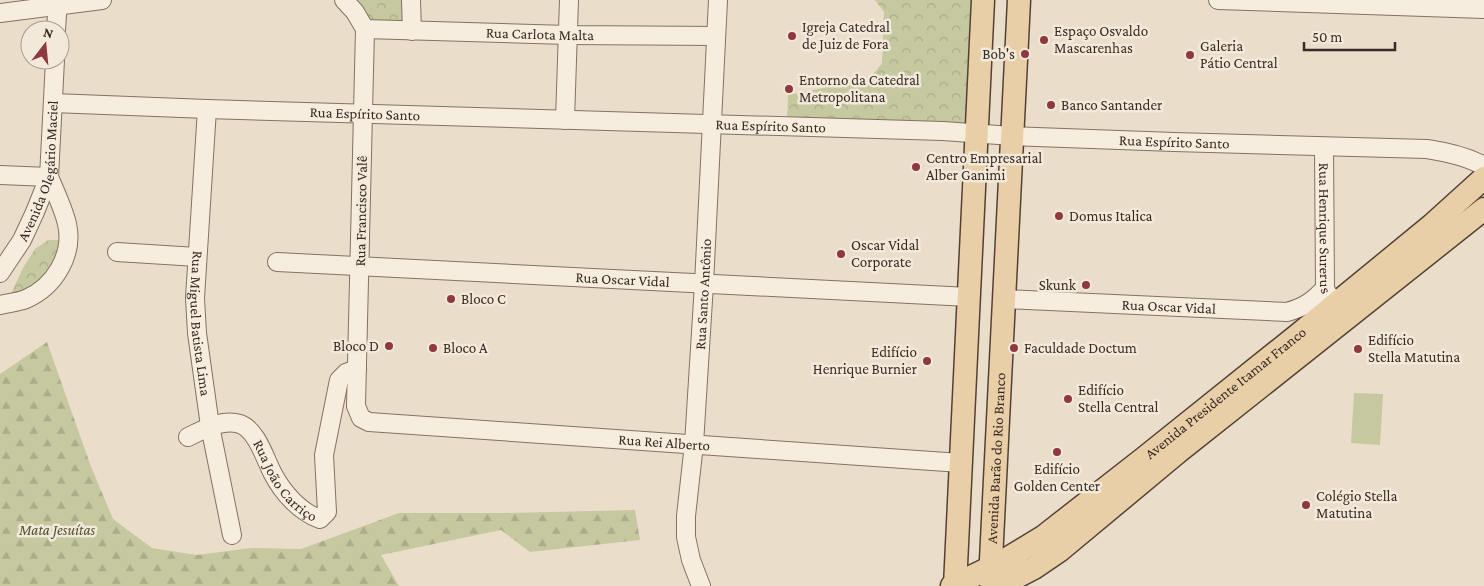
<svg xmlns="http://www.w3.org/2000/svg" width="1484" height="586" viewBox="0 0 1484 586" font-family="'Crimson Pro',serif">
	<defs>
		<pattern id="forest-firs" width="22" height="20" patternUnits="userSpaceOnUse" patternTransform="scale(1.25)"><rect width="22" height="20" fill="#c6c8a0"/><path d="M5 1l3.5 6h-7zM16 11l3.5 6h-7z" fill="#abac8a"/></pattern>
		<pattern id="park-crowns" width="20" height="18" patternUnits="userSpaceOnUse" patternTransform="scale(1.25)"><rect width="20" height="18" fill="#c6c8a0"/><path d="M2 6a3 3 0 1 1 6 0M12 15a3 3 0 1 1 6 0" fill="none" stroke="#abac8a"/></pattern>
	</defs>
	<rect width="100%" height="100%" fill="#eadecb"/>
	<!-- green -->
	<path fill="#c6c8a0" d="M1354,393L1383,394L1380,445L1351,443Z"/>
	<!-- forest -->
	<path fill="url(#forest-firs)" d="M47,342L90,464L113,519L152,548L197,555L251,548L301,549L399,513H504L635,510L640,540L530,552L501,530L381,555L399,586H0V374Z"/>
	<!-- park -->
	<path fill="url(#park-crowns)" d="M349,0H405L406,23L372,22Z
		M875,0H974L969,124L787,120L788,95L854,82L867,79L876,71L882,63L884,12Z
		M48,240H60L62,245L52,270L37,284L9,298L23,268L35,249Z"/>
	<g fill="none" stroke-linecap="round" stroke-linejoin="round">
		<!-- minor casing -->
		<g stroke="#867161" stroke-width="20">
			<g id="minor">
				<path id="s1" d="M344,0L355,12L365,29L356,406L361,418L369,422L961,463"/>
				<path d="M411,0L412,31"/>
				<path d="M1218,0L1484,9"/>
				<path d="M0,13L102,0"/>
				<path id="s2" d="M365,29L568,35L716,36"/>
				<path d="M56,30L58,0"/>
				<path id="s3" d="M53,103L207,109L943,131L1012,136L1174,142L1427,149C1447,152 1466,156 1484,166"/>
				<path id="s4" d="M207,109L195,298L197,333L210,426L232,535"/>
				<path d="M565,120L569,0"/>
				<path id="s5" d="M1324,147L1325,288L1327,293L1331,297"/>
				<path d="M0,175L49,177C55,191 64,210 67,224C74,255 54,287 26,299C19,302 8,303 0,305"/>
				<path d="M117,252L197,257"/>
				<path id="s6" d="M277,262L969,297"/>
				<path id="s7" d="M0,273L22,240L35,212L49,177L55,60"/>
				<path id="s8" d="M1004,299L1287,312C1305,307 1313,301 1325,288"/>
				<path id="s9" d="M188,437C203,430 222,418 240,424C257,430 265,459 273,474C283,493 300,512 320,519L327,512L324,455L339,380L346,373L357,369"/>
				<path id="s10" d="M701,586L691,560L686,537V516L694,444L704,284L718,0"/>
			</g>
		</g>
		<!-- major casing -->
		<g stroke="#544134" stroke-width="25">
			<g id="major">
				<path id="s11" d="M990,580L1019,0"/>
				<path id="s12" d="M952,586L1000,563L1043,537L1143,459L1299,334L1432,225L1484,178"/>
				<path d="M955,586L983,0"/>
				<path d="M999,586L1034,568L1059,551L1178,452L1484,209"/>
			</g>
		</g>
		<!-- minor -->
		<use href="#minor" stroke="#f6edde" stroke-width="18"/>
		<!-- major -->
		<use href="#major" stroke="#e8cfa8" stroke-width="22"/>
	</g>
	<!-- markers -->
	<g fill="#8e3840" stroke="#f3e9da" stroke-width="2">
		<circle cx="792" cy="36" r="5"/>
		<circle cx="1044" cy="40" r="5"/>
		<circle cx="1025" cy="54" r="5"/>
		<circle cx="1190" cy="55" r="5"/>
		<circle cx="789" cy="89" r="5"/>
		<circle cx="1051" cy="105" r="5"/>
		<circle cx="916" cy="167" r="5"/>
		<circle cx="1059" cy="216" r="5"/>
		<circle cx="841" cy="254" r="5"/>
		<circle cx="1086" cy="285" r="5"/>
		<circle cx="451" cy="299" r="5"/>
		<circle cx="389" cy="346" r="5"/>
		<circle cx="433" cy="348" r="5"/>
		<circle cx="1014" cy="348" r="5"/>
		<circle cx="1358" cy="349" r="5"/>
		<circle cx="927" cy="361" r="5"/>
		<circle cx="1068" cy="399" r="5"/>
		<circle cx="1057" cy="452" r="5"/>
		<circle cx="1306" cy="505" r="5"/>
	</g>
	<g text-anchor="middle" stroke-width="5" stroke-linejoin="round" paint-order="stroke">
		<!-- poi labels -->
		<g font-size="15" fill="#382b23" stroke="#f3e9da" text-anchor="start">
			<text x="802" y="32">Igreja Catedral<tspan x="802" dy="17">de Juiz de Fora</tspan></text>
			<text x="1054" y="36">Espaço Osvaldo<tspan x="1054" dy="17">Mascarenhas</tspan></text>
			<text x="1200" y="51">Galeria<tspan x="1200" dy="17">Pátio Central</tspan></text>
			<text x="1015" y="59" text-anchor="end">Bob's</text>
			<text x="799" y="85">Entorno da Catedral<tspan x="799" dy="17">Metropolitana</tspan></text>
			<text x="1061" y="110">Banco Santander</text>
			<text x="926" y="163">Centro Empresarial<tspan x="926" dy="17">Alber Ganimi</tspan></text>
			<text x="1069" y="221">Domus Italica</text>
			<text x="851" y="250">Oscar Vidal<tspan x="851" dy="17">Corporate</tspan></text>
			<text x="1076" y="290" text-anchor="end">Skunk</text>
			<text x="461" y="304">Bloco C</text>
			<text x="1368" y="345">Edifício<tspan x="1368" dy="17">Stella Matutina</tspan></text>
			<text x="379" y="351" text-anchor="end">Bloco D</text>
			<text x="443" y="353">Bloco A</text>
			<text x="1024" y="353">Faculdade Doctum</text>
			<text x="917" y="357" text-anchor="end">Edifício<tspan x="917" dy="17">Henrique Burnier</tspan></text>
			<text x="1078" y="395">Edifício<tspan x="1078" dy="17">Stella Central</tspan></text>
			<text x="1057" y="474" text-anchor="middle">Edifício<tspan x="1057" dy="17">Golden Center</tspan></text>
			<text x="1316" y="501">Colégio Stella<tspan x="1316" dy="17">Matutina</tspan></text>
		</g>
		<!-- street labels -->
		<g font-size="15" fill="#382b23" stroke="#f3e9da">
			<text dy="5" stroke="none"><textPath href="#s2" startOffset="175">Rua Carlota Malta</textPath></text>
			<text dy="5" stroke="none"><textPath href="#s3" startOffset="312">Rua Espírito Santo</textPath></text>
			<text dy="5" stroke="none"><textPath href="#s3" startOffset="718">Rua Espírito Santo</textPath></text>
			<text dy="5" stroke="none"><textPath href="#s3" startOffset="1122">Rua Espírito Santo</textPath></text>
			<text dy="5" stroke="none"><textPath href="#s7" startOffset="112">Avenida Olegário Maciel</textPath></text>
			<text transform="translate(361 211) rotate(-89)" y="5">Rua Francisco Valê</text>
			<text dy="5" stroke="none"><textPath href="#s5" startOffset="81">Rua Henrique Surerus</textPath></text>
			<text dy="5" stroke="none"><textPath href="#s6" startOffset="346">Rua Oscar Vidal</textPath></text>
			<text dy="5" stroke="none"><textPath href="#s10" startOffset="295">Rua Santo Antônio</textPath></text>
			<text dy="5" stroke="none"><textPath href="#s8" startOffset="165">Rua Oscar Vidal</textPath></text>
			<text dy="5" stroke="none"><textPath href="#s4" startOffset="215">Rua Miguel Batista Lima</textPath></text>
			<text dy="5" stroke="none"><textPath href="#s12" startOffset="336">Avenida Presidente Itamar Franco</textPath></text>
			<text dy="5" stroke="none"><textPath href="#s1" startOffset="731">Rua Rei Alberto</textPath></text>
			<text dy="5" stroke="none"><textPath href="#s11" startOffset="122">Avenida Barão do Rio Branco</textPath></text>
			<text dy="5" stroke="none"><textPath href="#s9" startOffset="129">Rua João Carriço</textPath></text>
		</g>
		<!-- park labels -->
		<g font-size="15" font-style="italic" fill="#4c522c" stroke="#f3e9da">
			<text x="57" y="535">Mata Jesuítas</text>
		</g>
	</g>
	<!-- north arrow -->
	<g transform="translate(45 45) rotate(16)"><circle r="24" fill="#f3e9da" stroke="#a89d91"/>
	<path d="M0-4L9 19L0 12L-9 19Z" fill="#8e3840"/>
	<text y="-8" font-size="14" font-weight="bold" text-anchor="middle" fill="#382b23">N</text>
	</g>
	<!-- scale -->
	<path d="M1304 42v8h91v-8" fill="none" stroke="#382b23" stroke-width="2.5"/>
	<text x="1312" y="42" font-size="15" fill="#382b23" stroke="#f3e9da" stroke-width="4" paint-order="stroke">50 m</text>
</svg>
